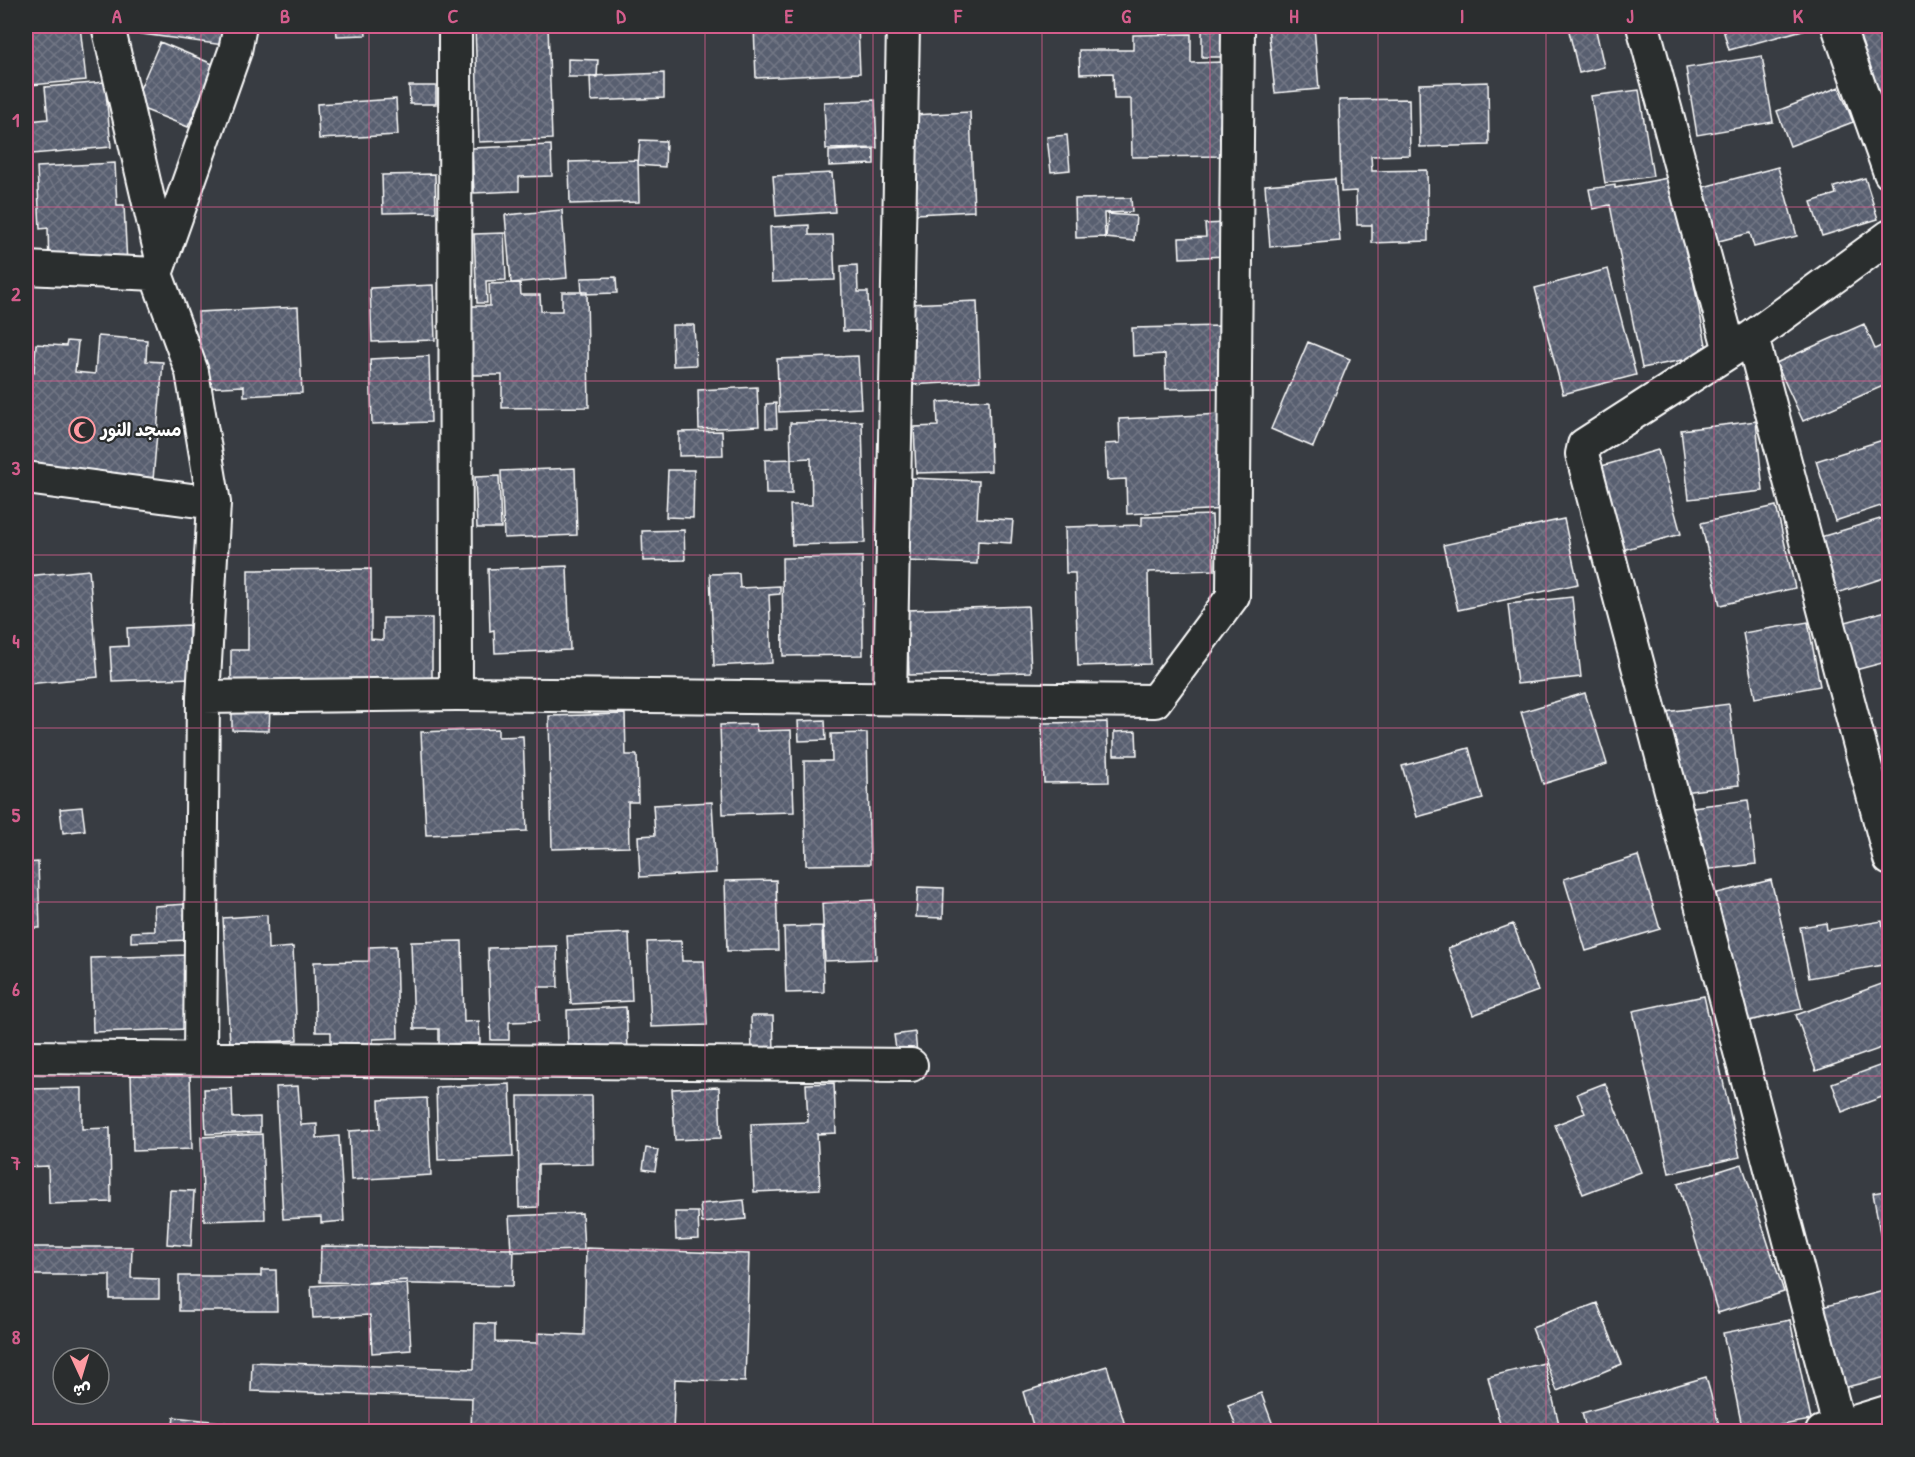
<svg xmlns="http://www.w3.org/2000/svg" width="1915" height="1457" viewBox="0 0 1915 1457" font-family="'Patrick Hand','Playpen Sans Arabic',sans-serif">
	<defs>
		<pattern id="building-cross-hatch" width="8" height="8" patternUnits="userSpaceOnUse" patternTransform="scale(1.5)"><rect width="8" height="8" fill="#595f70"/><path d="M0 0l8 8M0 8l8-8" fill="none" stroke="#727785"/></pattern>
	</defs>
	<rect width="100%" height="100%" fill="#383c42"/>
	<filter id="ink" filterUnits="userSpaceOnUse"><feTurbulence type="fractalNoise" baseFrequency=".0167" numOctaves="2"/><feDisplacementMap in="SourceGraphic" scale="12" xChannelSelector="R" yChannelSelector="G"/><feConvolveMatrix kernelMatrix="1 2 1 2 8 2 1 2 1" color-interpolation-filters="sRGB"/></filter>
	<g filter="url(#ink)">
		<!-- building -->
		<path fill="url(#building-cross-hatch)" stroke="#fff" stroke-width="1.5" d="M26,26H80L86,80L31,85Z
			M136,26H234L231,46L135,33Z
			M336,26H365L366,35L337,36Z
			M475,26H548L552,139L479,142Z
			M754,26H858L860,73L756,78Z
			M1268,26H1314L1319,89L1275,93Z
			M1595,26L1604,67L1579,73L1568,27Z
			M1722,26H1814V27L1729,50Z
			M1851,26H1890V103L1882,105L1864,51L1860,52Z
			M1202,30H1233V57H1202Z
			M1191,34V63L1223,62L1225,156L1132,157L1131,99H1114L1113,73L1080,74L1079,50H1133V35Z
			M160,42L215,65L188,127L133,105Z
			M1762,56L1773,122L1697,135L1686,68Z
			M568,59L598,60L597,77H568Z
			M664,73V98L591,101L590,76Z
			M105,82L111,147L32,154L29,121L48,119L45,87Z
			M1488,82L1489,145L1420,147L1419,84Z
			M409,86H436V104H410Z
			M1839,87L1853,122L1790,146L1777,111Z
			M1639,90L1653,176L1605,183L1591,96Z
			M396,99L398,135L319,139L317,104Z
			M1409,99L1410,155L1371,156L1372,171L1427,170L1428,241L1372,243V225H1357L1356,191L1341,192L1339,100Z
			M875,100L877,148L826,149L824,102Z
			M970,112L974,211L916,214L912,115Z
			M1067,135L1070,170L1051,172L1047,137Z
			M640,140L666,141L665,167L638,165Z
			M551,145L552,176L519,177V191L474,193L472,148Z
			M874,149V164L829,166V151Z
			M638,160L639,202L570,204L569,162Z
			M115,163L117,205H124L127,264L49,267L48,228L40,229L37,167Z
			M1778,167L1797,236L1754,247L1750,233L1711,243L1696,189Z
			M832,173L835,212L776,216L773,176Z
			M435,174L436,212L383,213L382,175Z
			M1673,177L1708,355L1642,368L1610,205L1593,209L1589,189L1615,185V188Z
			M1865,178L1878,219L1822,236L1811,202L1836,194L1834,187Z
			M1335,179L1340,241L1270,247L1265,185Z
			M1131,198L1132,212L1104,213L1105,237L1076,238L1075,199Z
			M562,210L567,278L511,283L505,215Z
			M1108,214L1136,216L1134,241L1106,238Z
			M1225,223L1227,256L1180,258L1179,238L1206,237L1205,224Z
			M809,225V235H833L835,280L772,282L770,227Z
			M504,233L506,280L486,281L487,303H477L474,234Z
			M1890,261V284L1883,263Z
			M857,265L858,292H868L869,331H843L841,266Z
			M1608,269L1636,375L1563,394L1535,288Z
			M616,277L617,293L582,294L581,278Z
			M520,283L521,295H540L541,311H562V292H587L589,407L502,408V375H468L467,351L472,350V306H490L489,284Z
			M433,285L435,340L372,342L370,288Z
			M977,301L980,381L911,385L908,304Z
			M298,307L302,393L244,396V386L202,388L198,312Z
			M1864,324L1875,349L1887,343L1890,349V383L1803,421L1776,363Z
			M672,325H694L696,365L673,366Z
			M1220,326L1222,388L1166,389L1165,354L1133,356L1132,328Z
			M98,336L147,340L146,361L163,362L153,480L26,469V371L34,372L36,344L66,346L67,341L78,342L75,372L95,374Z
			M1308,342L1350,359L1313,447L1271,429Z
			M429,356L431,422L372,424L370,359Z
			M858,356L861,408L779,412L777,359Z
			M757,387L759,426L699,429L698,390Z
			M989,400L991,471L916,473L914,427L938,426L937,402Z
			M776,403L777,428H766V404Z
			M1222,414L1227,509L1127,514L1126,479L1107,480L1105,444L1120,443L1119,419Z
			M862,421L865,543L792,545L790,505H812L811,458L791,459L790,423Z
			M1756,421L1763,491L1689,499L1681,430Z
			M722,431L723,455L679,456V432Z
			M1883,440L1890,460V503L1835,521L1816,461Z
			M1658,450L1681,534L1615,552L1591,469Z
			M791,459L792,494H766L765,460Z
			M575,468L577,535L504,538L501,471Z
			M668,470H694L693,518L666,517Z
			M499,476L501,528H477L475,477Z
			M911,478L979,481L977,518L1013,520L1011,543L978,541L977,564L907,561Z
			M1776,506L1795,588L1720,605L1701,523Z
			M1212,515L1214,570L1148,572L1150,664L1078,666L1075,573H1066L1065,527L1142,525V517Z
			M1890,516V576L1831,595L1814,539Z
			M1564,519L1578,584L1458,610L1443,545Z
			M684,530L685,560L643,561L642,531Z
			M862,557L863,655L783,656L782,558Z
			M567,566L570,650L495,653L494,630L490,631L488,569Z
			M371,569V639L383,640V618H432V681L231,684V650H248V570Z
			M89,570L98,677L28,684L26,576Z
			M739,573L740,588L780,586V594L769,595L772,663L714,666L710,574Z
			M1572,597L1581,677L1517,684L1508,604Z
			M1028,606L1031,672L909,675L907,610Z
			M1890,610V661L1855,670L1842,623Z
			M1808,622L1820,686L1755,698L1743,633Z
			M189,625L191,678L112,681L110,647L128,646L127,628Z
			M1585,693L1607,764L1543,784L1521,712Z
			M1729,704L1739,785L1675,793L1665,712Z
			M232,706L270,707L269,731L232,730Z
			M625,714L626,755H637L638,802H628L629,847L552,849L549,716Z
			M825,720L826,740L799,741L798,721Z
			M1107,722L1109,782L1044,783L1042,723Z
			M756,724L757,731L791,730L794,812L723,814L720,725Z
			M498,729V737L523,736L527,831L426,835L421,732Z
			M1136,731L1137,755H1114V732Z
			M867,733L870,864L806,865L804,761H832L831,734Z
			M1469,748L1483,799L1417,817L1402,766Z
			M1748,800L1756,864L1694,871L1685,808Z
			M712,802L716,873L640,877L638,836L655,835L653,805Z
			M82,807L85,830L63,833L60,809Z
			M1638,856L1660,929L1586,951L1564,879Z
			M38,862L40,928H26V863Z
			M776,880L778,950L727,951L725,881Z
			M1771,880L1802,1009L1744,1022L1713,894Z
			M918,887L944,888L943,918L916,917Z
			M874,900L876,959L825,961L822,903Z
			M189,904L190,940L131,942V932L155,931L154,906Z
			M267,915L268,949L293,947L297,1040L230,1044L223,918Z
			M1882,921L1889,964L1809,978L1800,927L1826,923L1827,930Z
			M1513,924L1538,991L1473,1015L1448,948Z
			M822,926L824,992L786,993L784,927Z
			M629,933L632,1001L571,1004L567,936Z
			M462,941L464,1022L479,1021L480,1043L439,1044V1029H414L411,942Z
			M681,941L682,961H704L707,1025L651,1027L647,942Z
			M396,946L398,1038L373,1039V1053L331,1054V1032H316L314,962L369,961V947Z
			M557,946L558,987H538L539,1021L509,1022V1040H491L488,948Z
			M187,955L189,1029L93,1032L91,958Z
			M1890,981V1045L1816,1071L1796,1015Z
			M1704,996L1740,1157L1669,1173L1633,1011Z
			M626,1007L628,1049L568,1051L567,1010Z
			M751,1016H773L774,1054H752Z
			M915,1032L917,1054L897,1056L894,1035Z
			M1890,1062V1094L1842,1112L1832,1083Z
			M190,1072L192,1149L133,1151L131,1074Z
			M834,1083L836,1133L817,1134L820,1189L754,1192L751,1124L808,1122L806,1084Z
			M1605,1083L1641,1172L1583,1194L1555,1125L1585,1113L1577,1094Z
			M510,1084L513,1157L438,1160L436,1087Z
			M298,1086L301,1125L317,1124V1138L339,1136L344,1221L321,1223V1217L283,1219L276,1087Z
			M719,1087L721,1138L675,1140L672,1089Z
			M82,1088V1129L110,1128L111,1202L49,1204L48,1166L26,1167V1089Z
			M232,1088L233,1118L260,1117V1132L206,1134L204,1089Z
			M518,1096H592L593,1164L538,1165V1207L519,1208Z
			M427,1098L431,1175L351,1180L349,1131L380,1129L379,1100Z
			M262,1134L265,1219L204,1221L201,1137Z
			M646,1148L658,1150L655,1171L643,1169Z
			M1742,1164L1784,1292L1718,1313L1678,1184Z
			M170,1190L194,1191L191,1246L167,1244Z
			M1890,1190V1236L1881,1238L1873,1193Z
			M744,1200L746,1219L702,1223L700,1204Z
			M675,1212H698L699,1239L676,1240Z
			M582,1213L584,1250L511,1252L509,1216Z
			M321,1246L514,1249L513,1286L320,1282Z
			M26,1247H132L131,1278L159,1279V1299H110V1275H26Z
			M586,1248L749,1254L745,1382L675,1379L673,1432H471L472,1398L251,1391L252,1362L474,1369L475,1323L495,1324V1342L538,1343V1333L584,1335Z
			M261,1270H276L277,1311H179V1276H261Z
			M407,1280L411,1350L372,1353L370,1315L313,1318L311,1286Z
			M1884,1291L1890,1314V1376L1843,1388L1822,1307Z
			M1597,1303L1622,1364L1557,1391L1532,1328Z
			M1790,1320L1811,1420L1743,1432L1723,1333Z
			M1544,1363L1561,1432H1502L1488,1377Z
			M1107,1366L1127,1432H1035L1023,1392Z
			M1706,1377L1721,1432H1587L1582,1413Z
			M1261,1393L1273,1425L1256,1432H1238L1228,1405Z
			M174,1417L229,1423L228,1432H172Z"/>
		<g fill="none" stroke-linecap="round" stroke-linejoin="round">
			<!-- minor casing -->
			<g stroke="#fff" stroke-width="36">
				<path id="minor" d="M108,26L161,255
					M455,26L456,694
					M1643,26L1730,351
					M1838,26L1890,173
					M26,268L156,274
					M1752,337L1890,859
					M26,478L214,503
					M203,697L456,694L1155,701L1233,596L1238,26
					M890,698L903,26
					M26,1057L911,1065
					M200,1058L203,697L214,503L192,372L156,274L235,51L240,26
					M1839,1426L1582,454L1584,445L1752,337L1890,236
					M1822,1432L1890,1411"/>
			</g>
			<!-- minor -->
			<use href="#minor" stroke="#2a2d2e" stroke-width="32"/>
		</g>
	</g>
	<!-- grid -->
	<path fill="none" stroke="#d45d8c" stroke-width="1.5" stroke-opacity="0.55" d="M201,26V1432M369,26V1432M537,26V1432M705,26V1432M873,26V1432M1042,26V1432M1210,26V1432M1378,26V1432M1546,26V1432M1714,26V1432M26,207H1890M26,381H1890M26,555H1890M26,728H1890M26,902H1890M26,1076H1890M26,1250H1890"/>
	<!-- icons -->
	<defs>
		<g id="mosque-ring" transform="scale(1.35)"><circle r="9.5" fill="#2a2d2e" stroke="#ff9aa2" stroke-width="1.5"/><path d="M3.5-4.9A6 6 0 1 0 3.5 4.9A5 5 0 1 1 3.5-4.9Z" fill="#ff9aa2"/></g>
	</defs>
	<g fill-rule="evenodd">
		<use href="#mosque-ring" x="82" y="430"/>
	</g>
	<g text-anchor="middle" stroke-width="4.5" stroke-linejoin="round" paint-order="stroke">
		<!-- poi labels -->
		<g font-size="18" font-weight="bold" fill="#fff" stroke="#2a2d2e" text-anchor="start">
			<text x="101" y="436">مسجد النور</text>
		</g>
	</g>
	<!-- margin -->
	<rect width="1915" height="1457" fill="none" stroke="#2a2d2e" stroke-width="66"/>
	<!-- north arrow -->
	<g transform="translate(81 1376) rotate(176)"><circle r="28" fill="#2a2d2e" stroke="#7f8182" stroke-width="1.5"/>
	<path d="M0-4.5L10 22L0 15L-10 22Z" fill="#ff9aa2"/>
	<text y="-9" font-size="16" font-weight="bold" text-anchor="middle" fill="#ffffff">ش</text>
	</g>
	<rect x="33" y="33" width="1849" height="1391" fill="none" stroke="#d45d8c" stroke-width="2"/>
	<g font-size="20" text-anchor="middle" font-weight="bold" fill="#d45d8c">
		<text x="117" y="23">A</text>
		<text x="285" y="23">B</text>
		<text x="453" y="23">C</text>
		<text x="621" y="23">D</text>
		<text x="789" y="23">E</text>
		<text x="958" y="23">F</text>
		<text x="1126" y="23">G</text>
		<text x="1294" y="23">H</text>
		<text x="1462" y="23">I</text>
		<text x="1630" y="23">J</text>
		<text x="1798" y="23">K</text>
		<text x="16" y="127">1</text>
		<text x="16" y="301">2</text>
		<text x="16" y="475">3</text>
		<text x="16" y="648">4</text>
		<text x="16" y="822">5</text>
		<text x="16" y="996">6</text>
		<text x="16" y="1170">7</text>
		<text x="16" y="1344">8</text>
	</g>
</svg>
